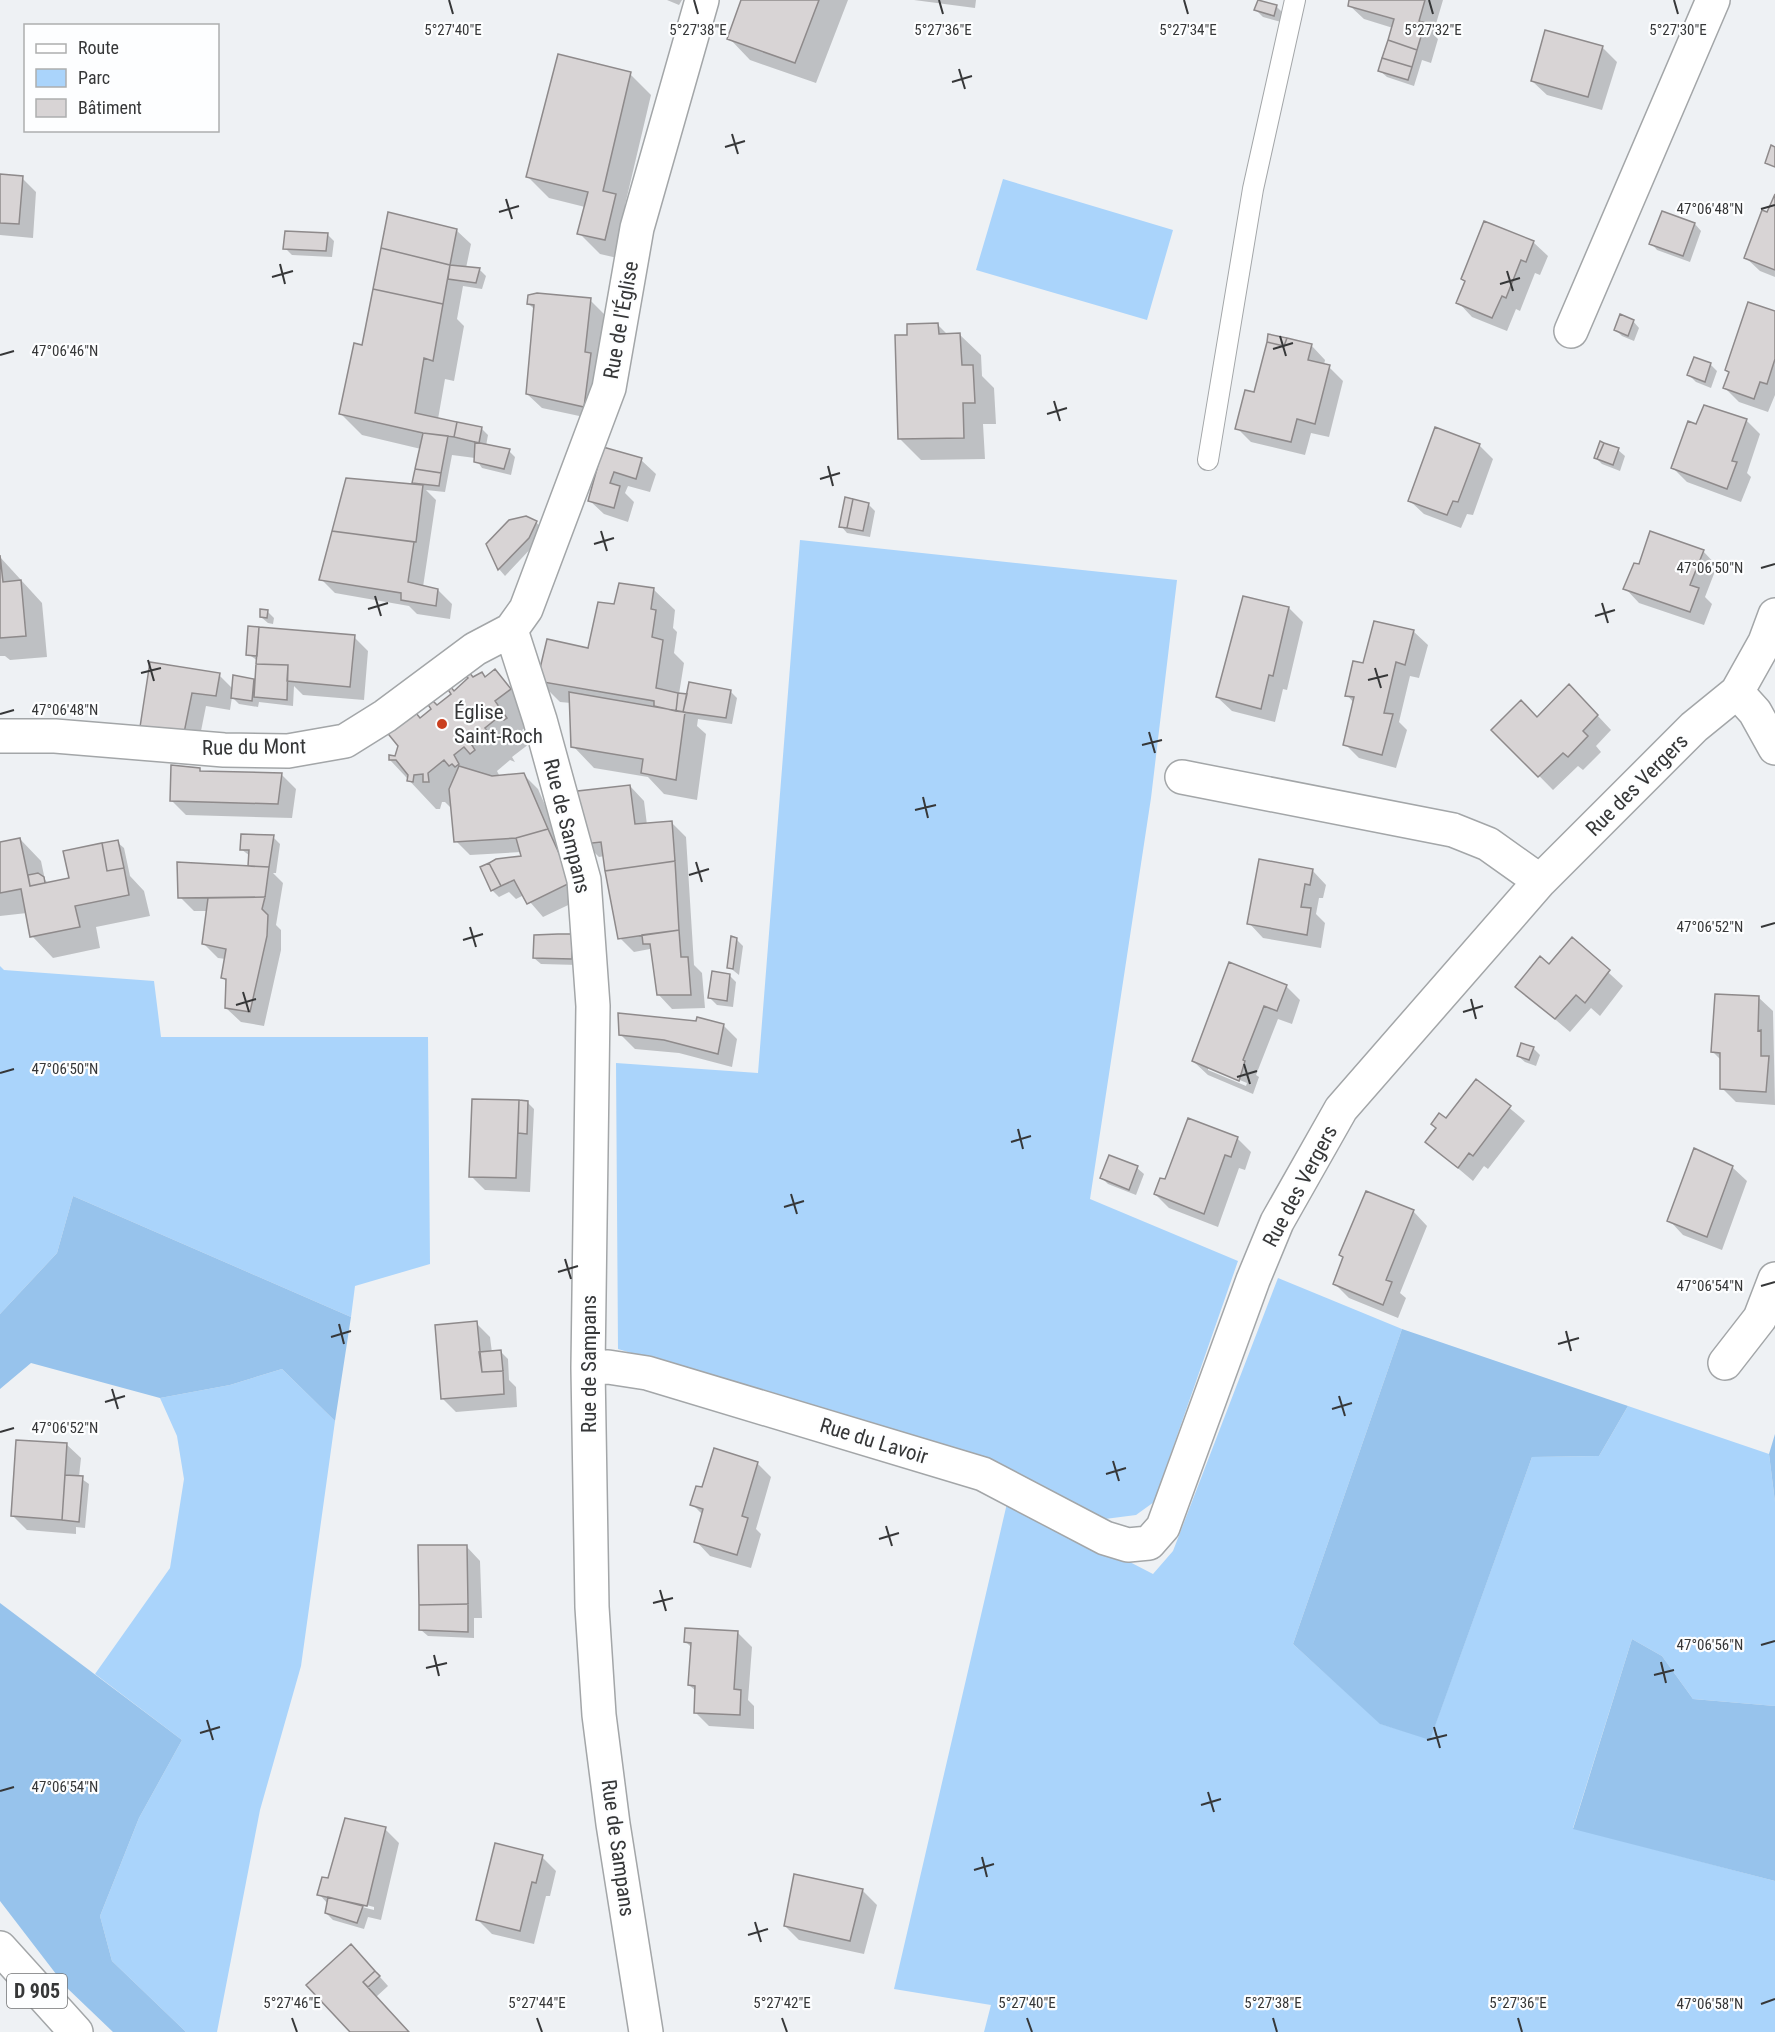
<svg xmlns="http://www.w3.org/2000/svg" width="1775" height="2032" viewBox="0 0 1775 2032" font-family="'Roboto Condensed',sans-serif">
	<rect width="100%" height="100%" fill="#eef1f4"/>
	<!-- green -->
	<path fill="#aad4fb" d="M1003,179L1173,230L1147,320L976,270Z
		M800,540L1177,580L1151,798L1090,1199L1238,1261L1154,1502L1136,1515L1105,1519L1017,1476L829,1413L618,1349L616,1063L758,1073Z
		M0,966L4,970L154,981L161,1037H428L430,1264L355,1286L351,1317L73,1196L57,1253L0,1314Z
		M1278,1278L1402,1329L1293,1644L1381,1724L1430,1739L1532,1457L1599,1456L1628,1406L1769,1454L1775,1502V1706L1693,1699L1662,1656L1632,1639L1573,1828L1775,1881V2032H984L991,2005L894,1989L1008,1499L1153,1574L1173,1551Z
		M282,1369L335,1421L301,1666L260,1810L217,2032H186L112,1961L100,1916L139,1818L182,1740L95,1674L170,1568L184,1479L177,1436L160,1398L230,1385Z"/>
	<!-- forest -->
	<path fill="#97c3ec" d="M73,1196L351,1317L335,1421L282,1369L230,1385L160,1398L31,1363L0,1389V1314L57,1253Z
		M1402,1329L1628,1406L1599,1456L1532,1457L1430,1740L1380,1724L1293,1644Z
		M1775,1434V1502L1769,1454Z
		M0,1603L182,1740L139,1818L100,1916L112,1961L186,2032H113L66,1987L0,1901Z
		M1632,1639L1662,1656L1693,1699L1775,1706V1881L1573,1829Z"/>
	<!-- shadow -->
	<path fill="#0003" fill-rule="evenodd" d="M667,0H682L679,5Z
		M742,0H848L816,83L750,60L729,38Z
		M914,0H976L975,8Z
		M1351,0H1443L1433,34L1438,39L1431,63L1422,60L1414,86L1387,77L1380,71L1393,28L1364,19L1349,5Z
		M1276,6L1283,13L1281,22L1263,17L1256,10Z
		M1602,47L1617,62L1602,110L1547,95L1532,81Z
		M630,74L651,95L625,205L636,217L626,260L600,254L579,233L585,207L549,198L528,177Z
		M0,176L22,178L36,192L33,238L0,235Z
		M1775,198V277L1760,271L1745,257Z
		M1663,212L1695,224L1701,231L1690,262L1657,250L1651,243Z
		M456,230L471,244L466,268L479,269L486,276L482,289L463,286L457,319L464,326L454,381L445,379L438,419L481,428L488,435L486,446L509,451L515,457L511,475L482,468L475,458L452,455L445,492L426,490L436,500L423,587L438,590L452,604L450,619L417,614L409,606L335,593L321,579L347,479L416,485L414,483L421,449L362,435L341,414L363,347Z
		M328,235L334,241L332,257L292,255L285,248Z
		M1533,242L1548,256L1540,275L1535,273L1520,311L1516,309L1507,331L1472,317L1458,302L1466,283L1462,279Z
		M590,300L604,314L599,363L598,420L542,408L527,394L535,310L529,304Z
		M1775,312V395L1768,412L1739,402L1725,388L1730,373L1727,370Z
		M1633,321L1639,328L1634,341L1622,336L1615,329Z
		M937,324L948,335L959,334L981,355L982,376L994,388L996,424H983L985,459L921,460L899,438Z
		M1311,345L1325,360L1324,365L1329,367L1343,381L1329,437L1311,433L1305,455L1251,442L1237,428L1255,393Z
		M1710,364L1717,371L1711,388L1696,382L1689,375Z
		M1746,420L1760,434L1747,473L1751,477L1741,502L1687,482L1673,468L1697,426Z
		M1600,443L1618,450L1625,456L1620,471L1602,464L1595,457Z
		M1479,445L1493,459L1473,515L1467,514L1461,528L1424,514L1409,500Z
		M604,449L641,460L656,474L650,492L628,486L625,493L634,502L628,522L604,514L589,500Z
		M868,504L875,511L870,537L847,533L841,526Z
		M536,522L542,529L535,544L505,576L499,569L487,544Z
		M1703,551L1717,566L1705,597L1712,604L1704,625L1639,603L1625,588L1640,566Z
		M0,557L42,603L47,657L10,660L5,656H0Z
		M653,589L675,610L673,628L677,632L674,653L684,663L679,694L688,696L730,691L737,698L732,724L698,719L697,726L706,734L697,800L664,794L648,777L594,768L573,746L571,703L560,702L538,680L589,650L615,606Z
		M1289,608L1303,622L1287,690L1283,689L1275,722L1232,711L1217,697Z
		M267,611L274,618L273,624L268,623L261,617Z
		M1413,631L1428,645L1419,678L1410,676L1399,722L1407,730L1396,768L1359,758L1345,744L1354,703L1347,695Z
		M354,637L368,651L364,700L303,695L294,686L293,706L259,702L258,707L239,704L232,697L230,710L206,706L198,746L142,726L219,675L233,689L234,677L256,681L258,661L248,654Z
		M494,671L538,718L522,730L534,746L529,744L512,757L515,762L510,760L497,771L500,777L523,774L538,789L585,897L543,917L524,895L516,899L509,892L499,897L492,890L522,857L521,852L470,855L456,841L453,810L445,802H442L440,809H436L390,760L397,758L421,720L473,679L486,678Z
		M1583,700L1611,730L1596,746L1601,752L1583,770L1578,766L1553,790L1494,730L1537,719Z
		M199,770L202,772L281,774L296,789L292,818L186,815L172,801Z
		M630,786L644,801L647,825L672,823L686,837L694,965L702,973L705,1008L672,1009L658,994L653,951L650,949L634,952L620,938L605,856L599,857L585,843Z
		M273,837L280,844L276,873H273L283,883L276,925L281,930V950L264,1026L241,1022L226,1008L227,982L223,978L226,959L218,958L204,944L208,911H194L180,897L249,868L250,856L241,849Z
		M20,839L41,861L45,880L49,884L71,879L117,842L124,848L130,876L144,891L150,916L96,927L100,948L53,958L32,936L27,913L0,916V844Z
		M1312,870L1326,885L1323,898H1319L1316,914L1325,923L1321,948L1263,938L1249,923Z
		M572,936L578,965L541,964L534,958Z
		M736,939L743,946L739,975L729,967Z
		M1572,939L1623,986L1600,1016L1591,1008L1570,1032L1517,987L1549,966Z
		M729,975L736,982L733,1007L717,1005L710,998Z
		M1286,986L1300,1000L1292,1024L1278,1019L1256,1075L1259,1077L1253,1094L1208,1075L1193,1061ZM1208,1067L1247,1083L1246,1086L1208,1070Z
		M1758,997L1773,1011L1775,1105L1736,1102L1722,1088V1061L1713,1052Z
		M723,1025L737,1039L732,1067L679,1053L635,1049L620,1034Z
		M1533,1048L1540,1055L1536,1066L1525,1062L1518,1056Z
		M1477,1081L1525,1121L1488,1169L1484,1166L1473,1181L1427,1142Z
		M519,1101L527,1102L534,1109L530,1192L485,1190L471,1176Z
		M1237,1138L1251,1152L1245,1170L1239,1168L1218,1227L1169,1208L1155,1194L1166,1181Z
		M1732,1167L1747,1181L1722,1250L1683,1235L1669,1220Z
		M1137,1168L1144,1174L1136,1195L1108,1184L1102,1178Z
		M1413,1211L1427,1226L1400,1293L1406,1298L1398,1318L1349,1298L1334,1283L1345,1258Z
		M476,1323L490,1337L492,1353L501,1352L508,1359L509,1380L516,1387L517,1407L456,1412L442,1398Z
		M66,1444L81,1458L79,1477L89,1484L85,1528L76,1527V1534L27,1530L13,1516Z
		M757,1463L771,1477L756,1529L761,1534L751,1568L710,1556L696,1541L703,1515L692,1504L703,1489Z
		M466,1546L480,1561L482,1618H474V1638L428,1636L421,1630Z
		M738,1633L752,1647L748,1700L754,1706V1729L709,1726L695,1712L697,1692L689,1685L692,1648L686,1642Z
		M385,1829L399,1843L381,1920L368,1917L364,1929L333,1920L326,1913L328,1904L319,1894L329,1880ZM343,1899L374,1907V1910L342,1902Z
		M542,1857L556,1871L550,1896H546L534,1944L492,1934L478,1920Z
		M795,1876L863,1891L877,1905L864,1954L799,1940L785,1926Z
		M365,1960L388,1986L376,1997L408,2032H352Z"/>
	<!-- building -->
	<path fill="#d8d4d5" stroke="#8e8a8b" stroke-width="1.5" d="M741,0H819L795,63L727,39Z
		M1258,0L1277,5L1274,16L1254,10Z
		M1349,0H1425L1419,21L1425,23L1417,50L1388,40L1394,19L1348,6Z
		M1545,30L1603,46L1588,97L1531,81Z
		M1388,40L1417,50L1412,67L1382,58Z
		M558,54L631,72L603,191L616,194L605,240L577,234L588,192L526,177Z
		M1382,58L1412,67L1408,80L1378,71Z
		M1771,145L1775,147V167L1765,163Z
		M0,174L23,176L19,224L0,223Z
		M1775,194V270L1744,258L1762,210L1767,212Z
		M1662,211L1695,223L1683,256L1649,244Z
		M388,212L457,229L450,265L381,248Z
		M1484,221L1534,241L1526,262L1521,260L1506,298L1502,296L1492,318L1456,303L1465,281L1461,279Z
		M285,231L328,233L326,251L283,249Z
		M381,248L450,265L443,304L373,289Z
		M450,265L480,268L476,283L448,279Z
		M373,289L443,304L433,361L424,358L415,413L457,422L454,437L423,433L339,414L354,343L362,345Z
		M537,293L591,298L585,352L591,353L584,407L526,394L534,305L527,304L528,295Z
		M1748,302L1775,311V359L1767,384L1760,382L1754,399L1723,388L1729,372L1725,370Z
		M1620,314L1634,320L1628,336L1614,330Z
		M938,323L939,334L960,333L962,365H973L975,403H963L964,438L898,439L895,335H907V324Z
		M1268,334L1287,338L1284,346L1267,342Z
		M1287,338L1312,344L1308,360L1330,365L1315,424L1297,419L1291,442L1235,429L1245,390L1254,392L1267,342L1284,346Z
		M1694,357L1711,363L1705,382L1687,375Z
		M1704,405L1747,419L1732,461L1737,462L1727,489L1671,468L1688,421L1696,424Z
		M457,422L482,427L479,443L454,437Z
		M1435,427L1480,444L1458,502L1453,501L1447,515L1408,501Z
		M423,433L448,436L441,473L415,469Z
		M1600,441L1604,443L1597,459L1594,458Z
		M475,442L510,449L504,469L474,462Z
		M1604,443L1619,448L1613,465L1597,459Z
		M603,447L642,458L636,479L614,472L610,483L620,486L614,508L588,501Z
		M415,469L441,473L439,486L412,483Z
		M346,478L423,485L416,542L332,531Z
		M845,497L853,499L847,528L839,527Z
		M853,499L869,503L863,531L847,528Z
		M526,516L537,521L529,538L498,570L486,544L509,520Z
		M332,531L414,542L408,582L438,589L436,606L401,600V593L319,580Z
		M1650,531L1704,550L1690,585L1699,588L1690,612L1623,589L1634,563L1639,564Z
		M0,555L3,582L21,580L26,636L0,638Z
		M619,583L654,588L651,609L656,610L652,637L663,640L656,688L678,693L676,711L654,706V701L537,681L547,639L588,648L598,602L614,604Z
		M1243,596L1289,607L1273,676L1269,675L1261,709L1216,697Z
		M260,609L268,610L267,618L260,617Z
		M1374,621L1414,630L1405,665L1396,662L1384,713L1393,714L1382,755L1343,745L1354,697L1345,696L1353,661L1363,663Z
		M248,626L259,627L257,656L246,655Z
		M259,627L355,635L350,687L287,681L288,665L256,664Z
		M150,662L220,673L216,696L192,693L184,733L140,727Z
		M256,664L288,665L287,700L254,697Z
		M495,669L511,689L495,701L507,718L504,720L500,716L485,728L488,733L484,736L482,733L470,742L475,750L470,754L464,747L454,755L459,764L455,767L452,764L449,766L444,760L428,773L429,782H423V774L414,775L413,782L407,781L408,775L396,760H389V755L395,756L398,746L385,730L416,713L420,718L431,709L427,703L432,700L437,705L451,694L447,688L450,686L454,691L468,678L464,674L468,671L473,677L482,672L485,677Z
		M233,675L254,679L252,701L231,698Z
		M689,682L731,690L726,718L683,712Z
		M1569,684L1598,715L1583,731L1588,736L1568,757L1563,753L1538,777L1491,730L1521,700L1537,717Z
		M569,692L685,712L676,780L641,773L643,759L571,747Z
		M678,693L687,694L683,712L676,711Z
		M171,765L200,768V771L282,773L278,804L170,801Z
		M459,766L492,776L524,773L548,829L516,838L454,842L449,789Z
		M630,785L635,824L672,821L675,861L605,871L601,842L583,844L569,792Z
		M548,829L572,882L527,904L514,880L501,886L489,863L496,859L521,856L516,838Z
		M241,834L274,835L269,867L248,866L249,850H240Z
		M20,838L30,886L69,878L63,851L102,843L107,871L124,868L129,895L75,906L80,927L30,937L21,889L0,893V842Z
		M118,840L124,868L107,871L102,843Z
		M1259,859L1313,869L1310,885L1305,884L1301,907L1311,908L1307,935L1247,924Z
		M675,861L679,930L618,939L605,871Z
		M177,862L269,867L265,897L178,898Z
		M489,863L501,886L491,891L480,867Z
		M38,873L44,877L45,883L30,886L28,875Z
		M265,897L262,909L268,915L267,936L250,1012L225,1008L226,979L221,978L226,949L202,944L208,898Z
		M679,930L681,957H688L691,995H657L650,944H643L642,935Z
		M558,934H572V959L533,958L534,935Z
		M731,936L737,938L733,969L727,968Z
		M1572,937L1610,970L1585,1003L1576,995L1555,1019L1515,987L1540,956L1549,964Z
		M1229,962L1287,985L1277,1011L1264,1006L1243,1060L1245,1061L1239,1081L1192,1061Z
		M712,971L730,974L727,1001L708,998Z
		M1715,994L1759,996L1758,1031L1761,1030V1056H1769L1766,1092L1720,1089V1053L1711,1052Z
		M618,1013L696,1021L697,1017L724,1024L718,1054L664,1040L619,1035Z
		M1521,1043L1534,1047L1529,1060L1517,1056Z
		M1476,1079L1511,1106L1473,1156L1469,1153L1458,1168L1425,1142L1436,1128L1431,1124L1439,1113L1446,1118Z
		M472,1099L519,1100L516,1178L469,1177Z
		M519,1100L528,1101L527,1134L518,1133Z
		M1188,1118L1238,1137L1231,1157L1225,1155L1204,1214L1154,1194L1160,1178L1165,1179Z
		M1694,1148L1733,1166L1707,1237L1667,1221Z
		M1109,1155L1138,1166L1129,1190L1100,1178Z
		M1366,1191L1414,1210L1386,1280L1392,1282L1383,1305L1333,1284L1343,1257L1339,1255Z
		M477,1321L482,1372L503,1371L504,1394L441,1399L435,1325Z
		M501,1350L503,1371L482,1372L479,1352Z
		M16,1440L67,1443L62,1520L11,1516Z
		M714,1448L758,1462L742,1516L748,1518L737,1555L694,1542L703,1509L690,1505L696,1486L702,1487Z
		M65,1475L83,1476L79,1522L62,1520Z
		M418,1545H467L468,1604L419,1605Z
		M468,1604V1632L419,1630V1605Z
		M685,1628L738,1631L734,1689L741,1690L740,1715L694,1713L695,1686L688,1685L691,1643L684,1642Z
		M345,1818L386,1827L367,1906L317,1895L322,1877L328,1878Z
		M495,1843L543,1855L536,1883L532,1882L520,1931L476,1920Z
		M794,1874L863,1889L850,1941L784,1926Z
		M328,1897L363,1906L357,1923L325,1913Z
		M351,1944L375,1971L363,1982L409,2032H350L306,1985Z
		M375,1971L380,1976L368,1987L363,1982Z"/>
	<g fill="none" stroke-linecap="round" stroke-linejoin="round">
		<!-- lane casing -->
		<g stroke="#a3a6a8" stroke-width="22">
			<path id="lane" d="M1208,460L1253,189L1295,0"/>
		</g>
		<!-- street casing -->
		<g stroke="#a3a6a8" stroke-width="36">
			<path id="street" d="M1571,331L1713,0
				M511,630L540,720L584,880L593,1006L588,1368L592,1607L599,1715L613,1824L646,2032
				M1737,692L1755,712L1775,748
				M0,736H55L224,750L288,751L345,741L385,716L475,649L511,630L526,609L609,388L637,228L702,0
				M1182,777L1453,830L1488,844L1540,881
				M1725,1363L1760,1318L1775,1279
				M588,1368L608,1367L647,1373L983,1474L1105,1538L1128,1545L1149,1543L1163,1527L1253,1280L1277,1222L1341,1109L1540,881L1694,727L1737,692L1765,642L1775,615"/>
		</g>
		<!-- primary casing -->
		<g stroke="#a3a6a8" stroke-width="36">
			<path id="primary" d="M0,1948L76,2032"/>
		</g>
		<!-- lane -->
		<use href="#lane" stroke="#fff" stroke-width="20"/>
		<!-- street -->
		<use href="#street" stroke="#fff" stroke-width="33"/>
		<!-- primary -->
		<use href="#primary" stroke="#fff" stroke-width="33"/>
	</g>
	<!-- ticks -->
	<path fill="none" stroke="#363738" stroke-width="2" d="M449,0L453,14M694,0L698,14M939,0L943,14M1184,0L1188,14M1429,0L1433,14M1674,0L1678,14M959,69L965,89M952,82L972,76M732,134L738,154M725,147L745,141M506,199L512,219M1761,209L1775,205M499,212L519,206M280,264L285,284M1507,271L1513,291M272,277L293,271M1500,284L1520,278M1280,336L1286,356M1273,349L1293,343M0,355L14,351M1054,401L1060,421M1047,414L1067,408M828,466L833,486M820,479L840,473M601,531L607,551M594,544L614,538M1761,568L1775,564M375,596L381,616M1602,603L1608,623M368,609L388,603M1595,616L1615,610M148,660L154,681M1375,668L1381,688M141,673L161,668M1368,680L1388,675M0,714L14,710M1149,732L1155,753M1142,745L1162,740M923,797L928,818M915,810L936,805M696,862L702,882M689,875L709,869M470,927L476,947M1761,927L1775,923M463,940L483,934M243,992L249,1012M1471,999L1476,1019M236,1005L256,999M1463,1012L1483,1006M1244,1064L1250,1084M0,1073L14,1069M1237,1077L1257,1071M1018,1129L1023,1149M1011,1142L1031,1136M791,1194L797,1214M784,1207L804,1201M565,1259L571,1279M558,1272L578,1266M1761,1286L1775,1282M339,1324L344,1344M1566,1331L1571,1351M331,1337L351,1331M1558,1344L1579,1338M112,1389L118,1409M1339,1396L1345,1416M105,1402L125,1396M1332,1409L1352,1403M0,1432L14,1428M1113,1461L1119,1481M1106,1474L1126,1468M886,1526L892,1546M879,1539L899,1533M660,1590L666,1611M653,1603L673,1598M1761,1645L1775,1641M434,1655L439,1676M1661,1662L1666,1683M426,1668L447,1663M1654,1675L1674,1670M207,1720L213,1740M1434,1727L1440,1748M200,1733L220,1727M1427,1740L1447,1735M0,1791L14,1787M1208,1792L1214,1812M1201,1805L1221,1799M982,1857L987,1877M974,1870L994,1864M755,1922L761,1942M748,1935L768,1929M1761,2004L1775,1999M292,2018L297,2032M537,2018L542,2032M782,2018L787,2032M1027,2018L1032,2032M1273,2018L1277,2032M1518,2018L1522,2032"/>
	<!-- markers -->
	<circle fill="#ca4020" stroke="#fdfeff" stroke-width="2" cx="442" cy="724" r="6"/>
	<g text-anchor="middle" stroke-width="4.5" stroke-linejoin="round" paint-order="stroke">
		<!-- shield labels -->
		<rect fill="#fdfeff" stroke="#727374" stroke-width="1.5" x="7" y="1974" width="60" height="34" rx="4.5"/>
		<g font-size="20" font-weight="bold" fill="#363738">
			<text x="37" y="1998">D 905</text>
		</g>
		<!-- street labels -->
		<g font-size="21" fill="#363738" stroke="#fdfeff">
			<text transform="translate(621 320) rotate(-80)" y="7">Rue de l'Église</text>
			<text transform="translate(254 747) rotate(-1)" y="7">Rue du Mont</text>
			<text transform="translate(1637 785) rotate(-45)" y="7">Rue des Vergers</text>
			<text transform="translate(567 826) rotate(76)" y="7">Rue de Sampans</text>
			<text transform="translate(1300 1186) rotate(-62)" y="7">Rue des Vergers</text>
			<text transform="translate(589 1364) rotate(-90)" y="7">Rue de Sampans</text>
			<text transform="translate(874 1441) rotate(17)" y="7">Rue du Lavoir</text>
			<text transform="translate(618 1848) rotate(82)" y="7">Rue de Sampans</text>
		</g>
		<!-- poi labels -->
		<g font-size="21" fill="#363738" stroke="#fdfeff" text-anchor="start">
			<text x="454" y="719">Église<tspan x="454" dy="24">Saint-Roch</tspan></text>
		</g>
	</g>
	<g font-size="15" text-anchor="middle" fill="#363738" stroke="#fdfeff" stroke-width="4.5" stroke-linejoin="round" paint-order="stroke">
		<text x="453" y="35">5°27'40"E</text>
		<text x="698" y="35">5°27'38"E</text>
		<text x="943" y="35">5°27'36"E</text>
		<text x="1188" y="35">5°27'34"E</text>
		<text x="1433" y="35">5°27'32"E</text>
		<text x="1678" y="35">5°27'30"E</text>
		<text x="1710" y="214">47°06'48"N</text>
		<text x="65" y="356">47°06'46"N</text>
		<text x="1710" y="573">47°06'50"N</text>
		<text x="65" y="715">47°06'48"N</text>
		<text x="1710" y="932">47°06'52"N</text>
		<text x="65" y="1074">47°06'50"N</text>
		<text x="1710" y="1291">47°06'54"N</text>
		<text x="65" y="1433">47°06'52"N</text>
		<text x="1710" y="1650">47°06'56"N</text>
		<text x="65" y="1792">47°06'54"N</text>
		<text x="292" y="2008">5°27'46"E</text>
		<text x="537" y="2008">5°27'44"E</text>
		<text x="782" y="2008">5°27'42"E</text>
		<text x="1027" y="2008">5°27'40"E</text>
		<text x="1273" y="2008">5°27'38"E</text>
		<text x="1518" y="2008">5°27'36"E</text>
		<text x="1710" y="2009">47°06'58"N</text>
	</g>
	<!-- legend -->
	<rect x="24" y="24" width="195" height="108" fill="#fdfeff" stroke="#adaeaf" stroke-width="1.5"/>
	<rect x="36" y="44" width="30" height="9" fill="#ffffff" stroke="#adaeaf" stroke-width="1.5"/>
	<text x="78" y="54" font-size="18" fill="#363738">Route</text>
	<rect x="36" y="69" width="30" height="18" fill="#aad4fb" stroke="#adaeaf" stroke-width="1.5"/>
	<text x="78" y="84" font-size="18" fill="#363738">Parc</text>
	<rect x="36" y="99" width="30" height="18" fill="#d8d4d5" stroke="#adaeaf" stroke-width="1.5"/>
	<text x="78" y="114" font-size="18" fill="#363738">Bâtiment</text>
</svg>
